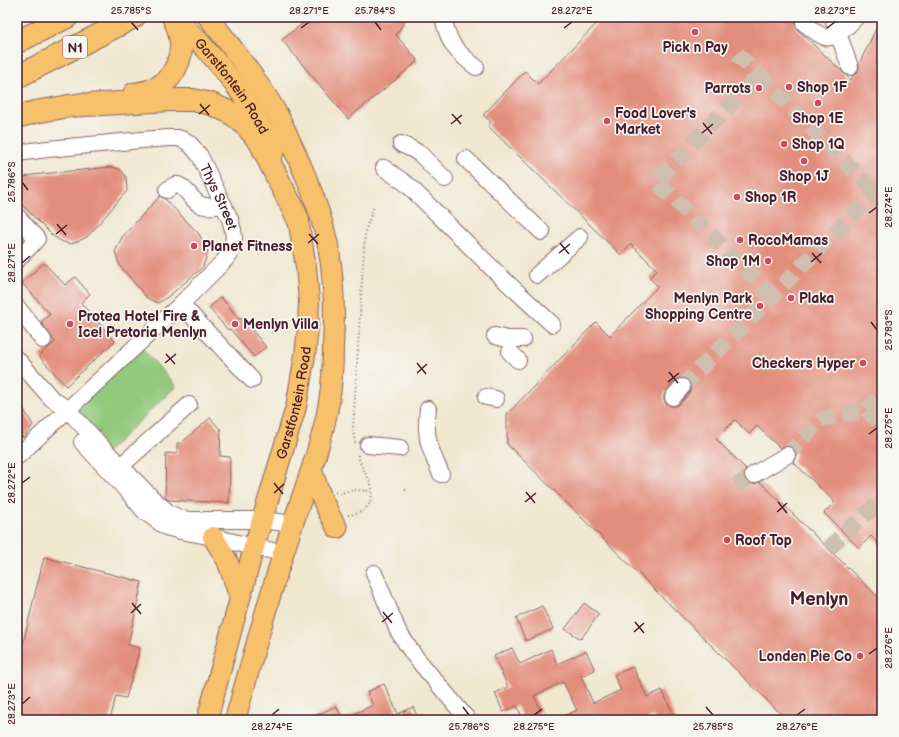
<svg xmlns="http://www.w3.org/2000/svg" width="899" height="737" viewBox="0 0 899 737" font-family="'Balsamiq Sans',sans-serif">
	<rect width="100%" height="100%" fill="#f6f6f2"/>
	<filter id="ink" filterUnits="userSpaceOnUse"><feTurbulence type="fractalNoise" baseFrequency=".025" numOctaves="2"/><feDisplacementMap in="SourceGraphic" scale="8" xChannelSelector="R" yChannelSelector="G"/><feConvolveMatrix kernelMatrix="1 2 1 2 8 2 1 2 1" color-interpolation-filters="sRGB"/></filter>
	<filter id="wash" filterUnits="userSpaceOnUse"><feTurbulence type="fractalNoise" baseFrequency=".012" numOctaves="4" result="noise"/><feDisplacementMap in="SourceGraphic" scale="16" xChannelSelector="R" yChannelSelector="G"/><feGaussianBlur stdDeviation="0.9" result="paint"/><feColorMatrix in="noise" values="0 0 0 0 0 0 0 0 0 0 0 0 0 0 0 0 0 1.4 0 .05"/><feComposite in="paint" operator="in"/></filter>
	<g filter="url(#wash)">
		<rect width="100%" height="100%" fill="#f0e7cf"/>
		<!-- green -->
		<path fill="#92c97c" stroke="#6e7454" d="M141,347L176,386L107,452L75,410Z"/>
		<g id="blocks">
			<!-- building -->
			<path fill="#e38d7c" fill-rule="evenodd" d="M310,17H407L396,35L418,61L348,119L282,40Z
				M603,17H797L795,22L796,27L798,30L851,80L853,76L857,73L859,68V64L876,29L882,32V547L871,536L859,548L824,513L835,502L793,462L795,459L796,455L795,450L792,447L787,446L780,448L757,426L749,434L735,420L716,439L746,469L745,471L744,475L745,480L748,483L753,484L760,482L882,601V720H787L507,444V414L596,322L610,336L658,286L649,278L657,270L631,244L621,255L488,126L491,122L483,115L525,71L538,84ZM679,378H684L689,380L691,384V389L689,393L680,404L676,406H671L666,404L664,400V395L666,391L675,381Z
				M111,167L120,169L126,177L127,191L88,236L83,239L71,244L63,242L53,236L20,203L17,196V184L22,178L32,175Z
				M160,196L165,199L199,234L208,251L203,267L169,296L158,303L147,298L120,266L115,252L122,237Z
				M44,263L65,285L75,277L90,294L81,303L115,341L66,386L39,356L55,342L41,322L50,314L22,283Z
				M221,297L240,320L242,318L266,347L254,357L230,329L228,330L209,308Z
				M17,398L33,425L25,436L23,438L22,436L17,442Z
				M210,418L221,430L220,456L230,457L229,503L169,500L165,497L166,453L177,454V443H181Z
				M44,557L142,582L128,645L140,648L126,698L116,696L110,720H17V668Z
				M584,603L599,614L581,639L565,629Z
				M542,606L553,629L526,641L516,618Z
				M512,648L520,664L551,649L557,664L586,651L595,670L581,676L593,703L621,690L614,675L633,667L647,697L662,690L676,720H655L653,716L645,720H555L577,710L563,682L534,696L541,711L523,719L517,706L503,712L495,693L508,687L494,656Z
				M384,684L398,714L413,707L419,720H307L336,706L343,719L373,705L367,692Z"/>
		</g>
	</g>
	<g filter="url(#ink)">
		<use href="#blocks" fill-opacity="0" stroke="#846564" stroke-width="1"/>
		<g fill="none" stroke-linecap="round" stroke-linejoin="round">
			<!-- minor-tunnel -->
			<path stroke="#cfbfae" stroke-width="16" stroke-dasharray="16 8" stroke-linecap="butt" d="M737,54L759,75
				M773,296L656,181L759,75L875,192
				M682,387L882,185
				M867,410L882,426
				M787,455L821,419L867,410L882,394
				M736,486L753,475
				M829,549L844,533L882,500"/>
			<!-- minor casing -->
			<g stroke="#846564" stroke-width="18">
				<g id="minor">
					<path d="M443,17C449,44 454,50 476,67"/>
					<path d="M834,22L850,67"/>
					<path d="M804,23C810,27 818,35 825,37C835,40 850,24 856,17"/>
					<path d="M401,144L412,149L420,154L445,179"/>
					<path id="s1" d="M17,153L48,149L142,140L168,138H178L184,140L190,144L200,156L230,219L233,230L234,238L230,254L223,262L181,304L17,457"/>
					<path d="M466,159L542,232"/>
					<path d="M384,168L408,185L499,275L552,324"/>
					<path d="M167,190C169,189 172,186 175,185C183,183 192,200 199,204C206,208 216,206 224,205"/>
					<path d="M17,216L37,239L17,260"/>
					<path d="M537,275L580,237"/>
					<path d="M181,304L252,380"/>
					<path d="M17,307L43,340"/>
					<path d="M495,336L507,339H523"/>
					<path d="M510,352L518,360"/>
					<path d="M17,359L51,398L68,410L103,448L153,499L169,513L179,518L189,520H263L292,524"/>
					<path d="M486,397L496,399"/>
					<path d="M673,397L682,387"/>
					<path d="M428,409C424,437 430,449 441,474"/>
					<path d="M82,442L130,494L145,512L166,527L181,531L213,537L254,547L283,553"/>
					<path d="M368,445L400,448"/>
					<path d="M113,473L189,405"/>
					<path d="M753,475L787,455"/>
					<path d="M374,573L398,631L413,654L468,720"/>
				</g>
			</g>
			<!-- major casing -->
			<g stroke="#846564" stroke-width="22">
				<g id="major">
					<path id="s2" d="M176,17C216,59 251,98 274,152"/>
					<path d="M208,17C233,48 258,80 278,115C288,135 297,156 306,177C315,199 323,221 328,245C334,278 335,312 333,346C333,365 332,384 329,402C321,449 302,494 288,539C268,599 252,660 235,720"/>
					<path d="M312,469C318,492 325,508 337,528"/>
					<path d="M213,537L227,560L240,598"/>
					<path id="s3" d="M207,720L254,547L296,407L305,355L308,328L309,300L306,267L298,219L292,203"/>
				</g>
			</g>
			<!-- highway casing -->
			<g stroke="#846564" stroke-width="24">
				<path id="highway" d="M17,42L67,17
					M17,77L134,17
					M134,94C142,93 151,91 158,87C177,76 185,52 179,32C178,27 175,22 173,17
					M68,106L171,100H193L211,104L229,112L239,119L249,129L260,142L270,163L298,219
					M17,117L35,112L82,104"/>
			</g>
			<!-- path -->
			<path stroke="#846564" stroke-width="2" stroke-dasharray="1 3" stroke-linecap="butt" d="M355,443L353,429L365,232L373,208
				M405,490H407
				M335,492C342,494 348,491 355,490C360,490 365,491 371,491
				M348,515C365,514 375,503 371,485C370,480 366,475 364,471C361,465 359,459 357,453"/>
			<!-- minor -->
			<use href="#minor" stroke="#fff" stroke-width="16"/>
			<!-- major -->
			<use href="#major" stroke="#f7c06b" stroke-width="20"/>
			<!-- highway -->
			<use href="#highway" stroke="#f7c06b" stroke-width="22"/>
		</g>
	</g>
	<!-- ticks -->
	<path fill="none" stroke="#4a1f2b" stroke-width="1.5" d="M131,22L138,30M375,22L381,30M301,28L309,22M564,28L572,22M827,28L835,22M200,104L209,115M199,114L210,105M452,114L461,124M703,123L712,134M451,124L462,115M702,133L713,124M22,182L28,190M869,213L877,207M57,224L66,235M56,234L67,225M309,234L318,244M308,243L319,234M560,243L569,254M559,253L570,244M812,253L821,263M811,262L822,253M22,263L30,256M871,322L877,330M166,354L175,364M165,363L176,354M417,363L426,374M669,372L678,383M417,373L427,364M668,382L679,373M869,434L877,428M22,483L30,477M274,483L283,494M526,492L535,503M274,493L284,484M525,502L536,493M778,502L787,513M777,512L787,503M132,603L141,614M383,612L392,623M131,613L141,604M382,622L393,613M635,622L644,633M634,632L644,623M869,654L877,648M22,704L30,697M463,707L469,715M706,707L713,715M272,715L279,709M534,715L542,709M797,715L805,709"/>
	<!-- markers -->
	<g fill="#d1495b" stroke="#f6f6f2" stroke-width="1.5">
		<circle cx="695" cy="32" r="4"/>
		<circle cx="789" cy="87" r="4"/>
		<circle cx="759" cy="88" r="4"/>
		<circle cx="818" cy="103" r="4"/>
		<circle cx="607" cy="121" r="4"/>
		<circle cx="784" cy="144" r="4"/>
		<circle cx="804" cy="161" r="4"/>
		<circle cx="737" cy="197" r="4"/>
		<circle cx="740" cy="240" r="4"/>
		<circle cx="194" cy="246" r="4"/>
		<circle cx="768" cy="261" r="4"/>
		<circle cx="791" cy="298" r="4"/>
		<circle cx="760" cy="306" r="4"/>
		<circle cx="70" cy="324" r="4"/>
		<circle cx="235" cy="324" r="4"/>
		<circle cx="863" cy="363" r="4"/>
		<circle cx="727" cy="540" r="4"/>
		<circle cx="860" cy="656" r="4"/>
	</g>
	<g text-anchor="middle" stroke-width="3.5" stroke-linejoin="round" paint-order="stroke">
		<!-- shield labels -->
		<rect fill="#f6f6f2" stroke="#7e6067" stroke-width="1" x="63" y="36" width="24" height="22" rx="3"/>
		<g font-size="13" font-weight="bold" fill="#4a1f2b">
			<text x="75" y="52">N1</text>
		</g>
		<!-- poi labels -->
		<g font-size="14" font-weight="bold" fill="#4a1f2b" stroke="#f6f6f2" text-anchor="start">
			<text x="695" y="52" text-anchor="middle">Pick n Pay</text>
			<text x="797" y="92">Shop 1F</text>
			<text x="751" y="93" text-anchor="end">Parrots</text>
			<text x="615" y="118">Food Lover's<tspan x="615" dy="16">Market</tspan></text>
			<text x="818" y="123" text-anchor="middle">Shop 1E</text>
			<text x="792" y="149">Shop 1Q</text>
			<text x="804" y="181" text-anchor="middle">Shop 1J</text>
			<text x="745" y="202">Shop 1R</text>
			<text x="748" y="245">RocoMamas</text>
			<text x="202" y="251">Planet Fitness</text>
			<text x="760" y="266" text-anchor="end">Shop 1M</text>
			<text x="752" y="303" text-anchor="end">Menlyn Park<tspan x="752" dy="16">Shopping Centre</tspan></text>
			<text x="799" y="303">Plaka</text>
			<text x="78" y="321">Protea Hotel Fire &amp;<tspan x="78" dy="16">Ice! Pretoria Menlyn</tspan></text>
			<text x="243" y="329">Menlyn Villa</text>
			<text x="855" y="368" text-anchor="end">Checkers Hyper</text>
			<text x="735" y="545">Roof Top</text>
			<text x="852" y="661" text-anchor="end">Londen Pie Co</text>
		</g>
		<!-- street labels -->
		<g font-size="14" fill="#4a1f2b" stroke="#f6f6f2">
			<text dy="5" stroke="none"><textPath href="#s2" startOffset="89">Garstfontein Road</textPath></text>
			<text dy="5" stroke="none"><textPath href="#s1" startOffset="236">Thys Street</textPath></text>
			<text dy="5" stroke="none"><textPath href="#s3" startOffset="329">Garstfontein Road</textPath></text>
		</g>
		<!-- district labels -->
		<g font-size="18" font-weight="bold" fill="#4a1f2b" stroke="#f6f6f2">
			<text x="819" y="605">Menlyn</text>
		</g>
	</g>
	<!-- margin -->
	<rect width="899" height="737" fill="none" stroke="#f6f6f2" stroke-width="44"/>
	<rect x="22" y="22" width="855" height="693" fill="none" stroke="#4a1f2b" stroke-width="1.5"/>
	<g font-size="10" text-anchor="middle" fill="#4a1f2b">
		<text x="131" y="14">25.785°S</text>
		<text x="309" y="14">28.271°E</text>
		<text x="375" y="14">25.784°S</text>
		<text x="572" y="14">28.272°E</text>
		<text x="835" y="14">28.273°E</text>
		<text transform="translate(11 182) rotate(-90)" y="4">25.786°S</text>
		<text transform="translate(888 207) rotate(-90)" y="4">28.274°E</text>
		<text transform="translate(11 263) rotate(-90)" y="4">28.271°E</text>
		<text transform="translate(888 330) rotate(-90)" y="4">25.783°S</text>
		<text transform="translate(888 428) rotate(-90)" y="4">28.275°E</text>
		<text transform="translate(11 483) rotate(-90)" y="4">28.272°E</text>
		<text transform="translate(888 648) rotate(-90)" y="4">28.276°E</text>
		<text transform="translate(11 704) rotate(-90)" y="4">28.273°E</text>
		<text x="272" y="730">28.274°E</text>
		<text x="469" y="730">25.786°S</text>
		<text x="534" y="730">28.275°E</text>
		<text x="713" y="730">25.785°S</text>
		<text x="797" y="730">28.276°E</text>
	</g>
</svg>
